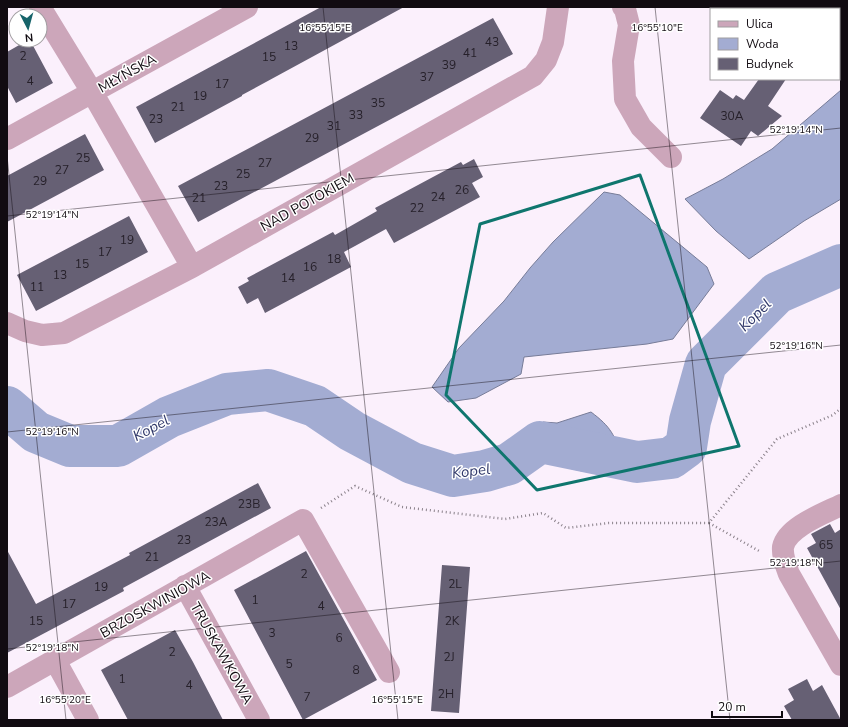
<svg xmlns="http://www.w3.org/2000/svg" width="848" height="727" viewBox="0 0 848 727" font-family="'Nunito Sans',sans-serif">
	<rect width="100%" height="100%" fill="#fbf0fc"/>
	<!-- water -->
	<path fill="#a3acd2" stroke="#777c98" d="M841,90V199L804,221L749,259L716,231L685,199L723,179L772,149Z
		M604,192L620,195L707,267L714,284L673,339L647,344L524,357L521,374L476,398L448,402L432,387L459,348L504,301L530,268L553,242Z
		M591,412C611,427 615,435 622,459C618,462 615,468 611,470C595,479 551,463 535,456L540,442L543,422L557,423Z"/>
	<g fill="none" stroke-linecap="round" stroke-linejoin="round">
		<!-- river -->
		<path stroke="#a3acd2" stroke-width="42" d="M7,407L36,432L70,446H118L169,417L227,394L268,390L315,406L352,431L412,463L453,476L485,471L509,464L540,442L637,462L671,458L686,447L690,421L706,364L777,293L841,265"/>
	</g>
	<!-- building -->
	<path fill="#666074" d="M321,7H404L242,95V96L155,143L136,107Z
		M493,18L513,54L198,222L178,186Z
		M28,40H30L53,83L16,103L7,86V52Z
		M759,79H786L768,106L782,116L758,136L751,131L741,146L700,118L720,90L733,99L736,95L744,100Z
		M85,134L104,170L7,222V176Z
		M474,159L483,177L472,183L480,197L394,243L386,229L355,246L344,252L351,267L265,313L258,298L247,304L238,287L249,281L247,278L333,232L335,235L377,211L375,208L461,162L463,165Z
		M129,216L148,252L36,311L17,275Z
		M258,483L271,508L123,588L124,591L7,653V550L36,604L130,555L129,553Z
		M830,524L835,533L841,529V610L807,548L816,543L811,534Z
		M306,551L377,680L303,720L234,590Z
		M442,565L470,567L459,713L431,711Z
		M175,630L193,662L223,720H128L101,670Z
		M807,679L813,691L822,685L841,720H792L784,706L794,700L788,689Z"/>
	<g fill="none" stroke-linecap="round" stroke-linejoin="round">
		<!-- path -->
		<path stroke="#8a818a" stroke-width="2.5" stroke-dasharray="1 3" stroke-linecap="butt" d="M321,508L355,486L402,507L505,519L543,513L566,528L609,523H709L777,439L833,415L841,408
			M709,523L761,552"/>
		<!-- street -->
		<path stroke="#cca6ba" stroke-width="22" d="M40,7L92,92L192,267
			M623,7L625,9L629,25L623,61L625,99L641,127L671,157
			M7,139L247,7
			M7,323L25,331L42,335L64,333L192,267L533,76L546,60L553,42L558,7
			M841,505C825,513 787,527 783,547C782,556 786,566 789,574L841,665
			M185,586L259,720
			M55,660L88,720
			M7,687L303,520L389,672"/>
	</g>
	<!-- marked area -->
	<path fill="none" stroke="#0f766e" stroke-width="3" stroke-linejoin="round" d="M640,175L739,446L537,490L446,395L480,224Z"/>
	<!-- ticks -->
	<path fill="none" stroke="#110b11" stroke-width="1" stroke-opacity="0.45" d="M323,7L398,720M655,7L730,720M7,156L66,720M7,216L841,128M7,432L841,345M7,649L841,561"/>
	<g text-anchor="middle" stroke-width="3" stroke-linejoin="round" paint-order="stroke">
		<!-- number labels -->
		<g font-size="12" fill="#26202a">
			<text x="492" y="46">43</text>
			<text x="291" y="50">13</text>
			<text x="470" y="57">41</text>
			<text x="23" y="60">2</text>
			<text x="269" y="61">15</text>
			<text x="449" y="69">39</text>
			<text x="427" y="81">37</text>
			<text x="30" y="85">4</text>
			<text x="222" y="88">17</text>
			<text x="200" y="100">19</text>
			<text x="378" y="107">35</text>
			<text x="178" y="111">21</text>
			<text x="356" y="119">33</text>
			<text x="732" y="120">30A</text>
			<text x="156" y="123">23</text>
			<text x="334" y="130">31</text>
			<text x="312" y="142">29</text>
			<text x="83" y="162">25</text>
			<text x="265" y="167">27</text>
			<text x="62" y="174">27</text>
			<text x="243" y="178">25</text>
			<text x="40" y="185">29</text>
			<text x="221" y="190">23</text>
			<text x="462" y="194">26</text>
			<text x="438" y="201">24</text>
			<text x="199" y="202">21</text>
			<text x="417" y="212">22</text>
			<text x="127" y="244">19</text>
			<text x="105" y="256">17</text>
			<text x="334" y="263">18</text>
			<text x="82" y="268">15</text>
			<text x="310" y="271">16</text>
			<text x="60" y="279">13</text>
			<text x="288" y="282">14</text>
			<text x="37" y="291">11</text>
			<text x="249" y="508">23B</text>
			<text x="216" y="526">23A</text>
			<text x="184" y="544">23</text>
			<text x="826" y="549">65</text>
			<text x="152" y="561">21</text>
			<text x="304" y="578">2</text>
			<text x="455" y="588">2L</text>
			<text x="101" y="591">19</text>
			<text x="255" y="604">1</text>
			<text x="69" y="608">17</text>
			<text x="321" y="610">4</text>
			<text x="36" y="625">15</text>
			<text x="452" y="625">2K</text>
			<text x="272" y="637">3</text>
			<text x="339" y="642">6</text>
			<text x="172" y="656">2</text>
			<text x="449" y="661">2J</text>
			<text x="289" y="668">5</text>
			<text x="356" y="674">8</text>
			<text x="122" y="683">1</text>
			<text x="189" y="689">4</text>
			<text x="446" y="698">2H</text>
			<text x="307" y="701">7</text>
		</g>
		<!-- street labels -->
		<g font-size="14" fill="#110b11" stroke="#fff">
			<text transform="translate(127 73) rotate(-29)" y="5">MŁYŃSKA</text>
			<text transform="translate(307 202) rotate(-29)" y="5">NAD POTOKIEM</text>
			<text transform="translate(155 604) rotate(-29)" y="5">BRZOSKWINIOWA</text>
			<text transform="translate(222 653) rotate(61)" y="5">TRUSKAWKOWA</text>
		</g>
		<!-- water labels -->
		<g font-size="15" font-style="italic" fill="#31396a" stroke="#fff">
			<text transform="translate(755 315) rotate(-45)" y="5">Kopel</text>
			<text transform="translate(151 428) rotate(-28)" y="5">Kopel</text>
			<text transform="translate(471 471) rotate(-7)" y="5">Kopel</text>
		</g>
	</g>
	<g font-size="10" text-anchor="middle" fill="#110b11" stroke="#fff" stroke-width="3" stroke-linejoin="round" paint-order="stroke">
		<text x="325" y="31">16°55'15"E</text>
		<text x="657" y="31">16°55'10"E</text>
		<text x="796" y="133">52°19'14"N</text>
		<text x="52" y="218">52°19'14"N</text>
		<text x="796" y="349">52°19'16"N</text>
		<text x="52" y="435">52°19'16"N</text>
		<text x="796" y="566">52°19'18"N</text>
		<text x="52" y="651">52°19'18"N</text>
		<text x="65" y="703">16°55'20"E</text>
		<text x="397" y="703">16°55'15"E</text>
	</g>
	<!-- border -->
	<rect width="848" height="727" fill="none" stroke="#110b11" stroke-width="16"/>
	<!-- legend -->
	<rect x="710" y="8" width="130" height="72" fill="#ffffff" stroke="#a09da0"/>
	<rect x="718" y="21" width="20" height="6" fill="#cca6ba" stroke="#a09da0"/>
	<text x="746" y="28" font-size="12" fill="#110b11">Ulica</text>
	<rect x="718" y="38" width="20" height="12" fill="#a3acd2" stroke="#a09da0"/>
	<text x="746" y="48" font-size="12" fill="#110b11">Woda</text>
	<rect x="718" y="58" width="20" height="12" fill="#666074" stroke="#a09da0"/>
	<text x="746" y="68" font-size="12" fill="#110b11">Budynek</text>
	<!-- north arrow -->
	<g transform="translate(28 28) rotate(174)"><circle r="19" fill="#ffffff" stroke="#a09da0"/>
	<path d="M0-3L7 15L0 10L-7 15Z" fill="#16646a"/>
	<text y="-6" font-size="11" font-weight="bold" text-anchor="middle" fill="#110b11">N</text>
	</g>
	<!-- scale -->
	<path d="M712 711v6h70v-6" fill="none" stroke="#110b11" stroke-width="2"/>
	<text x="718" y="711" font-size="12" fill="#110b11" stroke="#ffffff" stroke-width="3" paint-order="stroke">20 m</text>
</svg>
